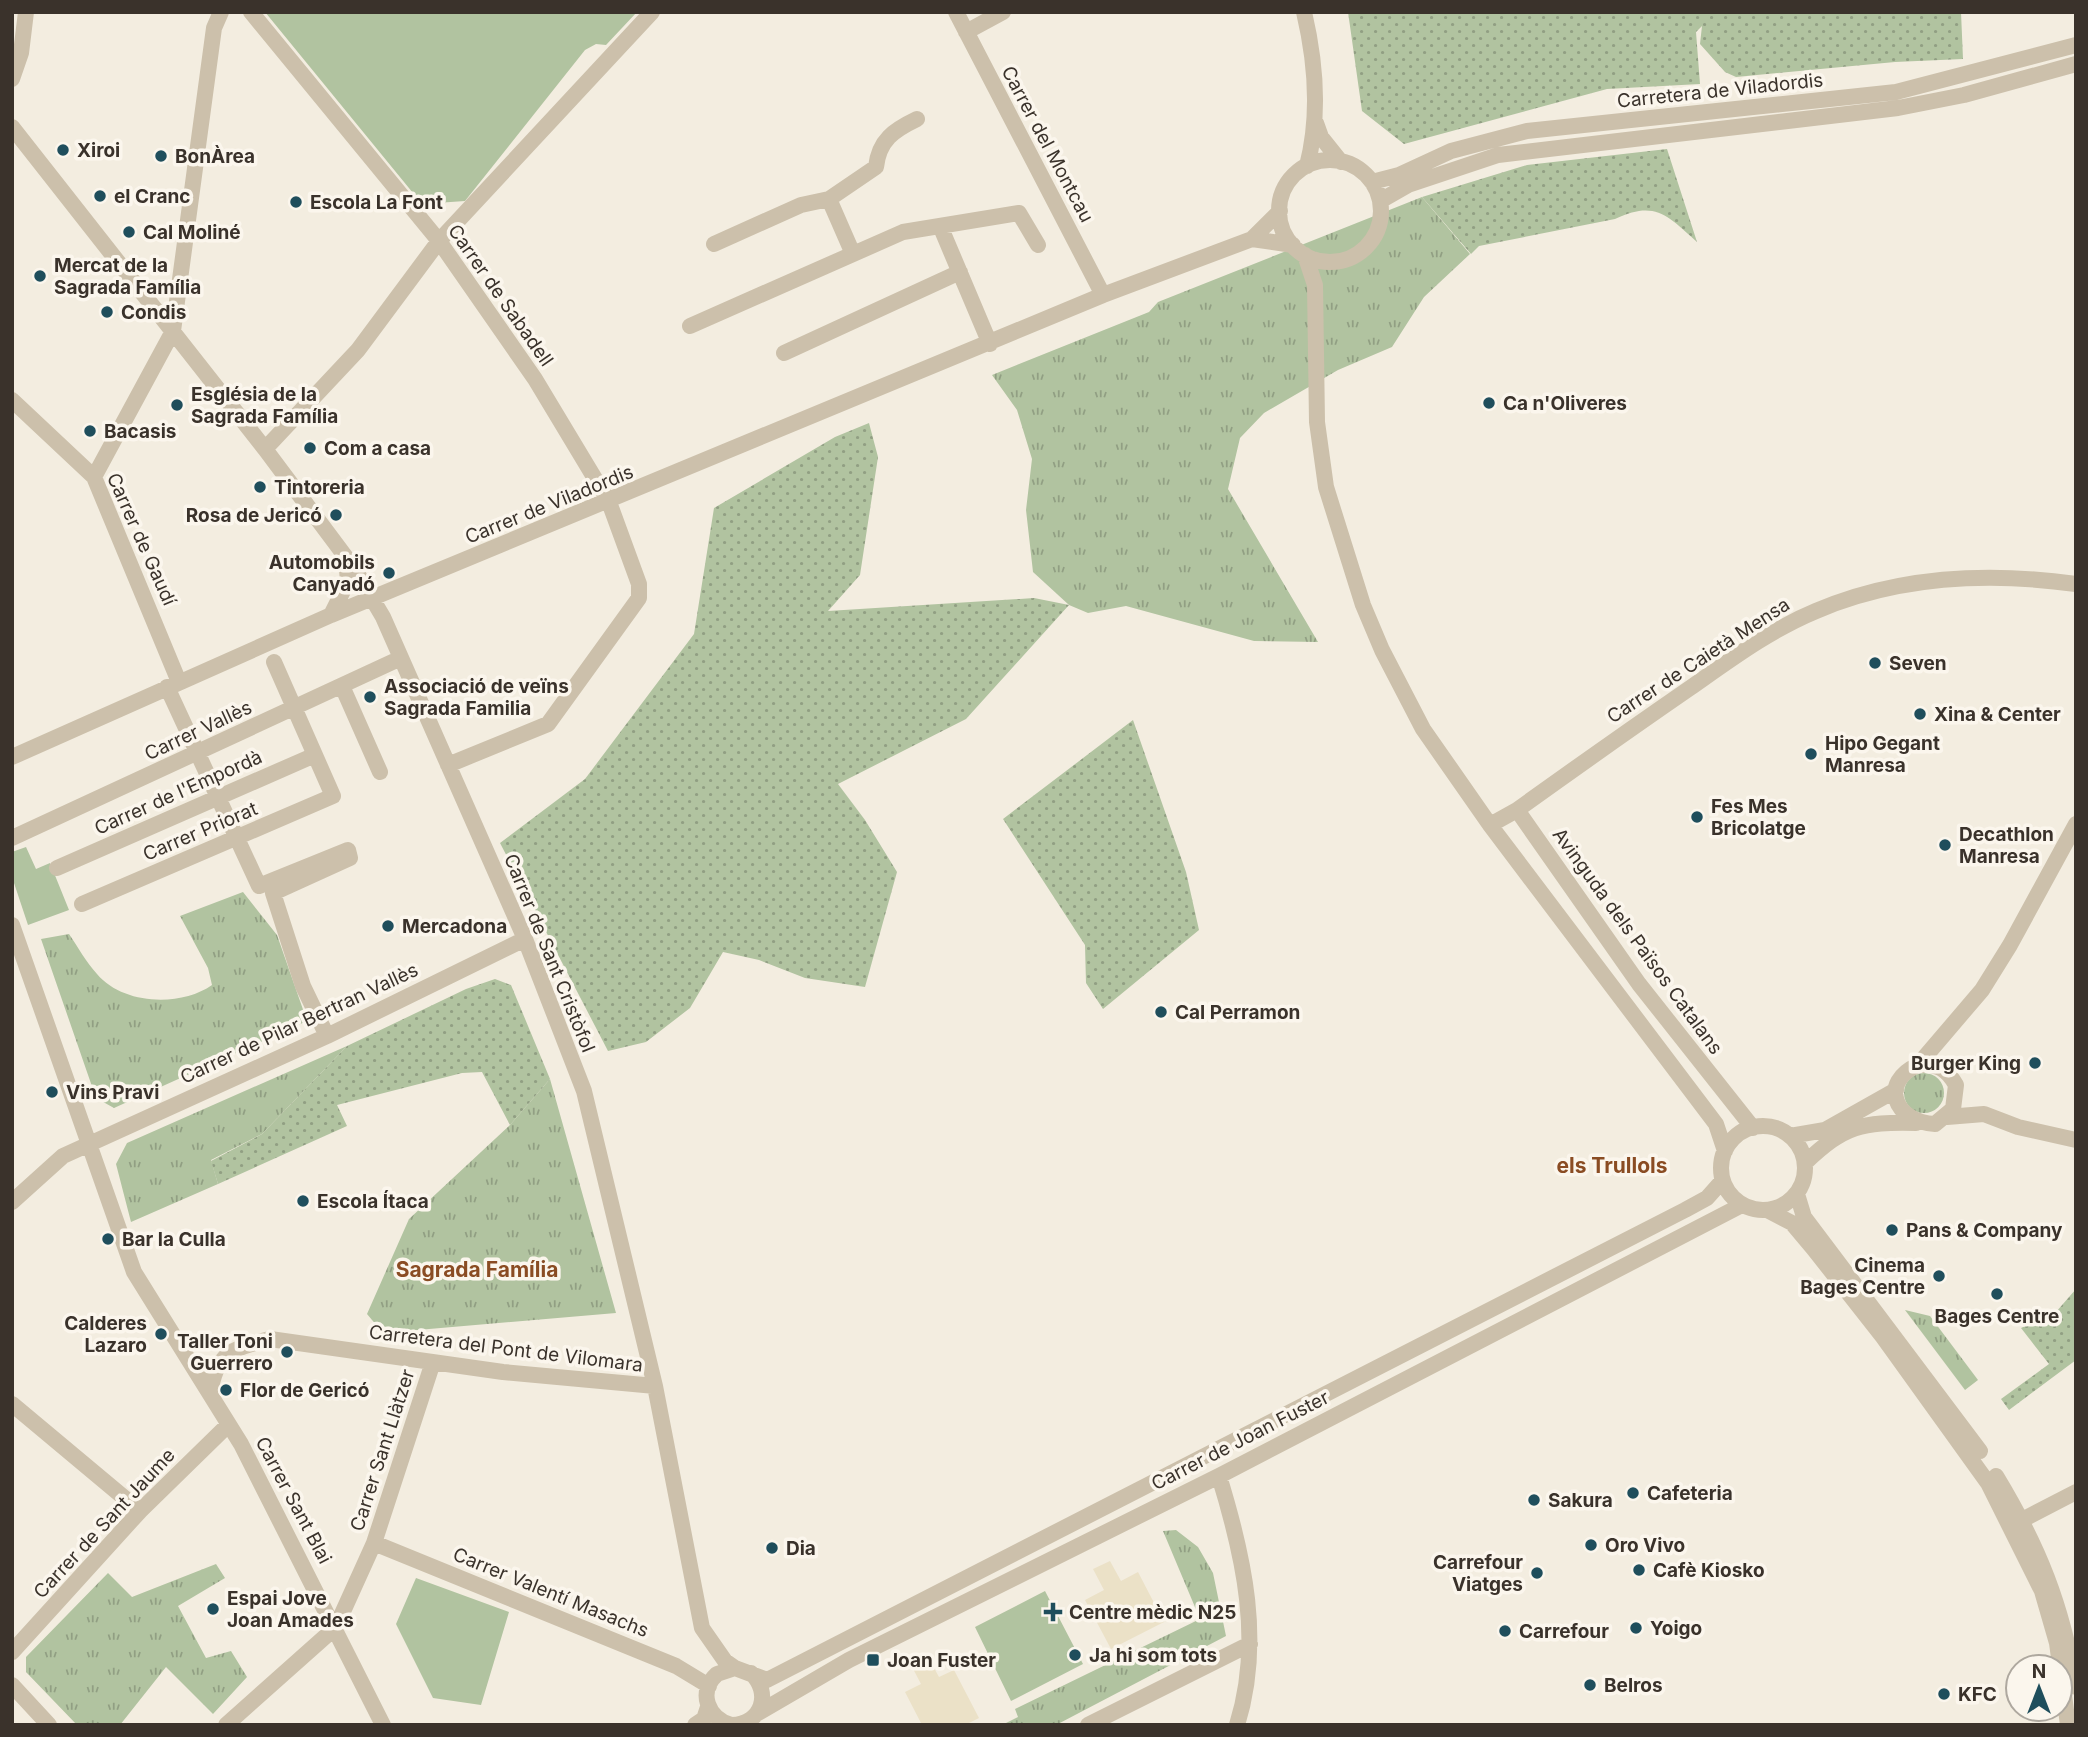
<svg xmlns="http://www.w3.org/2000/svg" width="2088" height="1737" viewBox="0 0 2088 1737" font-family="Inter,sans-serif">
	<defs>
		<pattern id="grass-tufts" width="24" height="20" patternUnits="userSpaceOnUse" patternTransform="scale(1.75)"><rect width="24" height="20" fill="#b1c3a0"/><path d="M3 7l-1-3M5 7V3M7 7l1-3M15 17l-1-3M17 17v-4M19 17l1-3" fill="none" stroke="#919f83"/></pattern>
		<pattern id="garden-dots" width="8" height="8" patternUnits="userSpaceOnUse" patternTransform="scale(1.75)"><rect width="8" height="8" fill="#b1c3a0"/><path d="M2 2h.1M6 6h.1" fill="none" stroke="#919f83" stroke-width="1.8" stroke-linecap="round"/></pattern>
	</defs>
	<rect width="100%" height="100%" fill="#f3ede0"/>
	<!-- grass -->
	<path fill="url(#grass-tufts)" d="M1422,197L1470,254L1424,297L1392,347L1338,370L1264,413L1240,438L1228,489L1318,642L1254,641L1126,606L1088,613L1069,605L1033,572L1026,510L1032,459L1017,410L992,375L1149,312L1158,302Z
		M243,892L277,935L307,1021L114,1108L96,1098L41,939L69,934C78,947 86,962 97,974C123,1005 181,1007 212,985L208,968L180,916Z
		M347,1046L262,1134L211,1160L218,1184L131,1222L116,1164L127,1143Z
		M1904 1093a20 20 0 1 1 40 0a20 20 0 1 1-40 0Z
		M550,1079L616,1313L383,1333L367,1314L409,1219L510,1125Z
		M1905,1310L1930,1316L1978,1380L1965,1390Z
		M1176,1530L1198,1547L1213,1573L1226,1636L1056,1725H1002L1018,1717L1015,1709L1200,1619L1163,1531Z
		M216,1564L225,1578L178,1606L206,1658L231,1651L247,1677L213,1714L166,1667L120,1725H77L26,1672V1657L108,1573L132,1597Z"/>
	<!-- park -->
	<path fill="#b1c3a0" d="M265,12H637L606,45L596,44L585,50L465,201L422,204Z
		M26,847L36,869L50,863L69,910L28,925L12,877V852Z
		M416,1578L509,1612L481,1705L433,1698L396,1624Z
		M1045,1591L1083,1664L1011,1701L975,1627Z"/>
	<!-- garden -->
	<path fill="url(#garden-dots)" d="M1348,12H1961L1963,59L1895,62L1736,77L1725,72L1700,44L1702,26L1696,32L1700,84L1607,89L1404,144L1362,111Z
		M1667,149L1697,242C1667,215 1655,200 1615,219L1479,246L1471,254L1422,197L1527,165Z
		M869,423L878,457L860,575L828,611L1034,598L1069,605L966,719L838,784L865,820L897,872L865,987L805,978L759,960L723,952L690,1008L646,1042L608,1051L500,843L585,779L694,634L714,508L835,437Z
		M1133,720L1186,872L1199,930L1103,1009L1086,983L1085,945L1003,819Z
		M495,979L511,985L550,1079L510,1125L482,1072L462,1073L337,1105L347,1126L218,1184L211,1161L262,1134L347,1046L466,989Z
		M2076,1289V1360L2009,1410L2001,1399L2049,1364L2021,1328L2056,1312Z"/>
	<!-- plaza -->
	<path fill="#ebe1c7" d="M1110,1561L1121,1581L1138,1572L1164,1622L1111,1649L1085,1600L1104,1590L1093,1569Z
		M927,1655L939,1677L954,1670L979,1718L965,1725H922L905,1692L921,1684L910,1663Z"/>
	<g fill="none" stroke-linecap="round" stroke-linejoin="round">
		<!-- minor -->
		<path stroke="#ccc0ab" stroke-width="16" d="M251,12L439,241L535,379L609,502L639,584V598L548,724L448,765
			M956,12L1103,295
			M1304,12C1316,63 1320,116 1307,166
			M966,32L1003,12
			M12,79L21,53L26,12
			M1316,123L1321,137L1341,162
			M12,127L265,449L354,568L383,617L525,939L584,1091L655,1386L702,1628L725,1661L735,1668
			M1279 211a51 51 0 1 1 102 0a51 51 0 1 1-102 0Z
			M1372,182L1399,175L1451,151L1527,131L1896,92L2076,45
			M829,199L853,254
			M1380,201L1408,185L1498,155L1898,108L1964,95L2076,64
			M941,228L990,344
			M1252,239L1293,245
			M714,244L801,205L829,199L876,167C879,140 894,130 917,119
			M1305,255L1315,285L1317,422L1326,487L1363,605L1382,650L1423,729L1490,825L1716,1124L1725,1151
			M690,326L903,232L1019,213L1038,245
			M784,353L960,272
			M12,400L94,477L179,682
			M265,449L358,350L439,241L652,12
			M94,477L173,331L214,28L221,12
			M331,615L348,581L346,559
			M342,686L380,772
			M167,687L259,886L348,850L350,858L273,893L303,986L327,1036
			M12,757L331,615L1103,295L1252,239L1280,211
			M1517,810L1639,984L1753,1128
			M1490,825L1517,810C1574,769 1632,728 1690,688C1730,660 1770,630 1816,611C1898,576 1989,572 2076,584
			M12,838L401,658
			M57,868L315,755
			M82,904L333,796L274,662
			M12,925L134,1272L241,1444L383,1725
			M1918,1065C1937,1063 1947,1069 1956,1085L1953,1109L1935,1124C1894,1122 1879,1082 1918,1065L1982,990L2010,945L2076,824
			M1947,1117L1984,1114L2018,1127L2076,1140
			M1721 1168a42 42 0 1 1 84 0a42 42 0 1 1-84 0Z
			M1790,1136L1825,1130L1896,1090
			M1805,1163C1845,1125 1861,1122 1916,1123
			M1797,1194L1804,1217L1980,1451
			M12,1202L63,1156L327,1036L525,939
			M1767,1210L1792,1223L1813,1248L1883,1337L1988,1483L2042,1591L2057,1643L2068,1725
			M210,1394C216,1352 232,1349 270,1339L503,1372L655,1386
			M12,1404L140,1511
			M1219,1476C1244,1557 1263,1642 1237,1725
			M1996,1476C2039,1547 2062,1605 2076,1687
			M2022,1520L2076,1492
			M374,1543L676,1666L709,1686
			M12,1652L140,1511L228,1425
			M12,1685L49,1725
			M758,1713L849,1660L1219,1476L1742,1205
			M226,1725L336,1627L374,1543L433,1362
			M695,1725L704,1719L708,1707
			M731,1725C708,1718 697,1692 717,1674L735,1668L767,1680L1685,1210L1707,1198L1723,1180
			M732,1725C762,1724 772,1693 751,1673
			M1088,1725L1250,1644"/>
	</g>
	<!-- markers -->
	<g fill="#1f4e5c" stroke="#fbf6ed" stroke-width="2.5">
		<circle cx="63" cy="150" r="7"/>
		<circle cx="161" cy="156" r="7"/>
		<circle cx="100" cy="196" r="7"/>
		<circle cx="296" cy="202" r="7"/>
		<circle cx="129" cy="232" r="7"/>
		<circle cx="40" cy="276" r="7"/>
		<circle cx="107" cy="312" r="7"/>
		<circle cx="1489" cy="403" r="7"/>
		<circle cx="177" cy="405" r="7"/>
		<circle cx="90" cy="431" r="7"/>
		<circle cx="310" cy="448" r="7"/>
		<circle cx="260" cy="487" r="7"/>
		<circle cx="336" cy="515" r="7"/>
		<circle cx="389" cy="573" r="7"/>
		<circle cx="1875" cy="663" r="7"/>
		<circle cx="370" cy="697" r="7"/>
		<circle cx="1920" cy="714" r="7"/>
		<circle cx="1811" cy="754" r="7"/>
		<circle cx="1697" cy="817" r="7"/>
		<circle cx="1945" cy="845" r="7"/>
		<circle cx="388" cy="926" r="7"/>
		<circle cx="1161" cy="1012" r="7"/>
		<circle cx="2035" cy="1063" r="7"/>
		<circle cx="52" cy="1092" r="7"/>
		<circle cx="303" cy="1201" r="7"/>
		<circle cx="1892" cy="1230" r="7"/>
		<circle cx="108" cy="1239" r="7"/>
		<circle cx="1939" cy="1276" r="7"/>
		<circle cx="1997" cy="1294" r="7"/>
		<circle cx="161" cy="1334" r="7"/>
		<circle cx="287" cy="1352" r="7"/>
		<circle cx="226" cy="1390" r="7"/>
		<circle cx="1633" cy="1493" r="7"/>
		<circle cx="1534" cy="1500" r="7"/>
		<circle cx="1591" cy="1545" r="7"/>
		<circle cx="772" cy="1548" r="7"/>
		<circle cx="1639" cy="1570" r="7"/>
		<circle cx="1537" cy="1573" r="7"/>
		<circle cx="213" cy="1609" r="7"/>
		<path d="M1049.5 1601.5h7v7h7v7h-7v7h-7v-7h-7v-7h7z"/>
		<circle cx="1636" cy="1628" r="7"/>
		<circle cx="1505" cy="1631" r="7"/>
		<circle cx="1075" cy="1655" r="7"/>
		<rect x="866" y="1653" width="14" height="14" rx="3.5"/>
		<circle cx="1590" cy="1685" r="7"/>
		<circle cx="1944" cy="1694" r="7"/>
	</g>
	<g text-anchor="middle" stroke-width="7" stroke-linejoin="round" paint-order="stroke">
		<!-- street labels -->
		<g font-size="19" fill="#3a322b" stroke="#fbf6ed">
			<text transform="translate(1720 90) rotate(-6)" y="7">Carretera de Viladordis</text>
			<text transform="translate(1048 144) rotate(62)" y="7">Carrer del Montcau</text>
			<text transform="translate(501 295) rotate(55)" y="7">Carrer de Sabadell</text>
			<text transform="translate(549 504) rotate(-22)" y="7">Carrer de Viladordis</text>
			<text transform="translate(142 539) rotate(66)" y="7">Carrer de Gaudí</text>
			<text transform="translate(1698 660) rotate(-33)" y="7">Carrer de Caietà Mensa</text>
			<text transform="translate(198 730) rotate(-25)" y="7">Carrer Vallès</text>
			<text transform="translate(178 792) rotate(-24)" y="7">Carrer de l'Empordà</text>
			<text transform="translate(200 831) rotate(-23)" y="7">Carrer Priorat</text>
			<text transform="translate(1638 941) rotate(54)" y="7">Avinguda dels Països Catalans</text>
			<text transform="translate(550 953) rotate(68)" y="7">Carrer de Sant Cristòfol</text>
			<text transform="translate(299 1023) rotate(-25)" y="7">Carrer de Pilar Bertran Vallès</text>
			<text transform="translate(506 1348) rotate(7)" y="7">Carretera del Pont de Vilomara</text>
			<text transform="translate(1240 1440) rotate(-27)" y="7">Carrer de Joan Fuster</text>
			<text transform="translate(382 1450) rotate(-72)" y="7">Carrer Sant Llàtzer</text>
			<text transform="translate(294 1500) rotate(62)" y="7">Carrer Sant Blai</text>
			<text transform="translate(104 1523) rotate(-47)" y="7">Carrer de Sant Jaume</text>
			<text transform="translate(551 1592) rotate(22)" y="7">Carrer Valentí Masachs</text>
		</g>
		<!-- poi labels -->
		<g font-size="19" font-weight="bold" fill="#3a322b" stroke="#fbf6ed" text-anchor="start">
			<text x="77" y="157">Xiroi</text>
			<text x="175" y="163">BonÀrea</text>
			<text x="114" y="203">el Cranc</text>
			<text x="310" y="209">Escola La Font</text>
			<text x="143" y="239">Cal Moliné</text>
			<text x="54" y="272">Mercat de la<tspan x="54" dy="22">Sagrada Família</tspan></text>
			<text x="121" y="319">Condis</text>
			<text x="191" y="401">Església de la<tspan x="191" dy="22">Sagrada Família</tspan></text>
			<text x="1503" y="410">Ca n'Oliveres</text>
			<text x="104" y="438">Bacasis</text>
			<text x="324" y="455">Com a casa</text>
			<text x="274" y="494">Tintoreria</text>
			<text x="322" y="522" text-anchor="end">Rosa de Jericó</text>
			<text x="375" y="569" text-anchor="end">Automobils<tspan x="375" dy="22">Canyadó</tspan></text>
			<text x="1889" y="670">Seven</text>
			<text x="384" y="693">Associació de veïns<tspan x="384" dy="22">Sagrada Familia</tspan></text>
			<text x="1934" y="721">Xina &amp; Center</text>
			<text x="1825" y="750">Hipo Gegant<tspan x="1825" dy="22">Manresa</tspan></text>
			<text x="1711" y="813">Fes Mes<tspan x="1711" dy="22">Bricolatge</tspan></text>
			<text x="1959" y="841">Decathlon<tspan x="1959" dy="22">Manresa</tspan></text>
			<text x="402" y="933">Mercadona</text>
			<text x="1175" y="1019">Cal Perramon</text>
			<text x="2021" y="1070" text-anchor="end">Burger King</text>
			<text x="66" y="1099">Vins Pravi</text>
			<text x="317" y="1208">Escola Ítaca</text>
			<text x="1906" y="1237">Pans &amp; Company</text>
			<text x="122" y="1246">Bar la Culla</text>
			<text x="1925" y="1272" text-anchor="end">Cinema<tspan x="1925" dy="22">Bages Centre</tspan></text>
			<text x="1997" y="1323" text-anchor="middle">Bages Centre</text>
			<text x="147" y="1330" text-anchor="end">Calderes<tspan x="147" dy="22">Lazaro</tspan></text>
			<text x="273" y="1348" text-anchor="end">Taller Toni<tspan x="273" dy="22">Guerrero</tspan></text>
			<text x="240" y="1397">Flor de Gericó</text>
			<text x="1647" y="1500">Cafeteria</text>
			<text x="1548" y="1507">Sakura</text>
			<text x="1605" y="1552">Oro Vivo</text>
			<text x="786" y="1555">Dia</text>
			<text x="1523" y="1569" text-anchor="end">Carrefour<tspan x="1523" dy="22">Viatges</tspan></text>
			<text x="1653" y="1577">Cafè Kiosko</text>
			<text x="227" y="1605">Espai Jove<tspan x="227" dy="22">Joan Amades</tspan></text>
			<text x="1069" y="1619">Centre mèdic N25</text>
			<text x="1650" y="1635">Yoigo</text>
			<text x="1519" y="1638">Carrefour</text>
			<text x="1089" y="1662">Ja hi som tots</text>
			<text x="887" y="1667">Joan Fuster</text>
			<text x="1604" y="1692">Belros</text>
			<text x="1958" y="1701">KFC</text>
		</g>
		<!-- neighbourhood labels -->
		<g font-size="21" font-weight="bold" fill="#8a4c23" stroke="#fbf6ed">
			<text x="1612" y="1173">els Trullols</text>
			<text x="477" y="1277">Sagrada Família</text>
		</g>
	</g>
	<!-- border -->
	<rect width="2088" height="1737" fill="none" stroke="#3a322b" stroke-width="28"/>
	<!-- north arrow -->
	<g transform="translate(2039 1688)"><circle r="33" fill="#fbf6ed" stroke="#aea89f" stroke-width="2"/>
	<path d="M0-5L12 26L0 18L-12 26Z" fill="#1f4e5c"/>
	<text y="-10" font-size="19" font-weight="bold" text-anchor="middle" fill="#3a322b">N</text>
	</g>
</svg>
